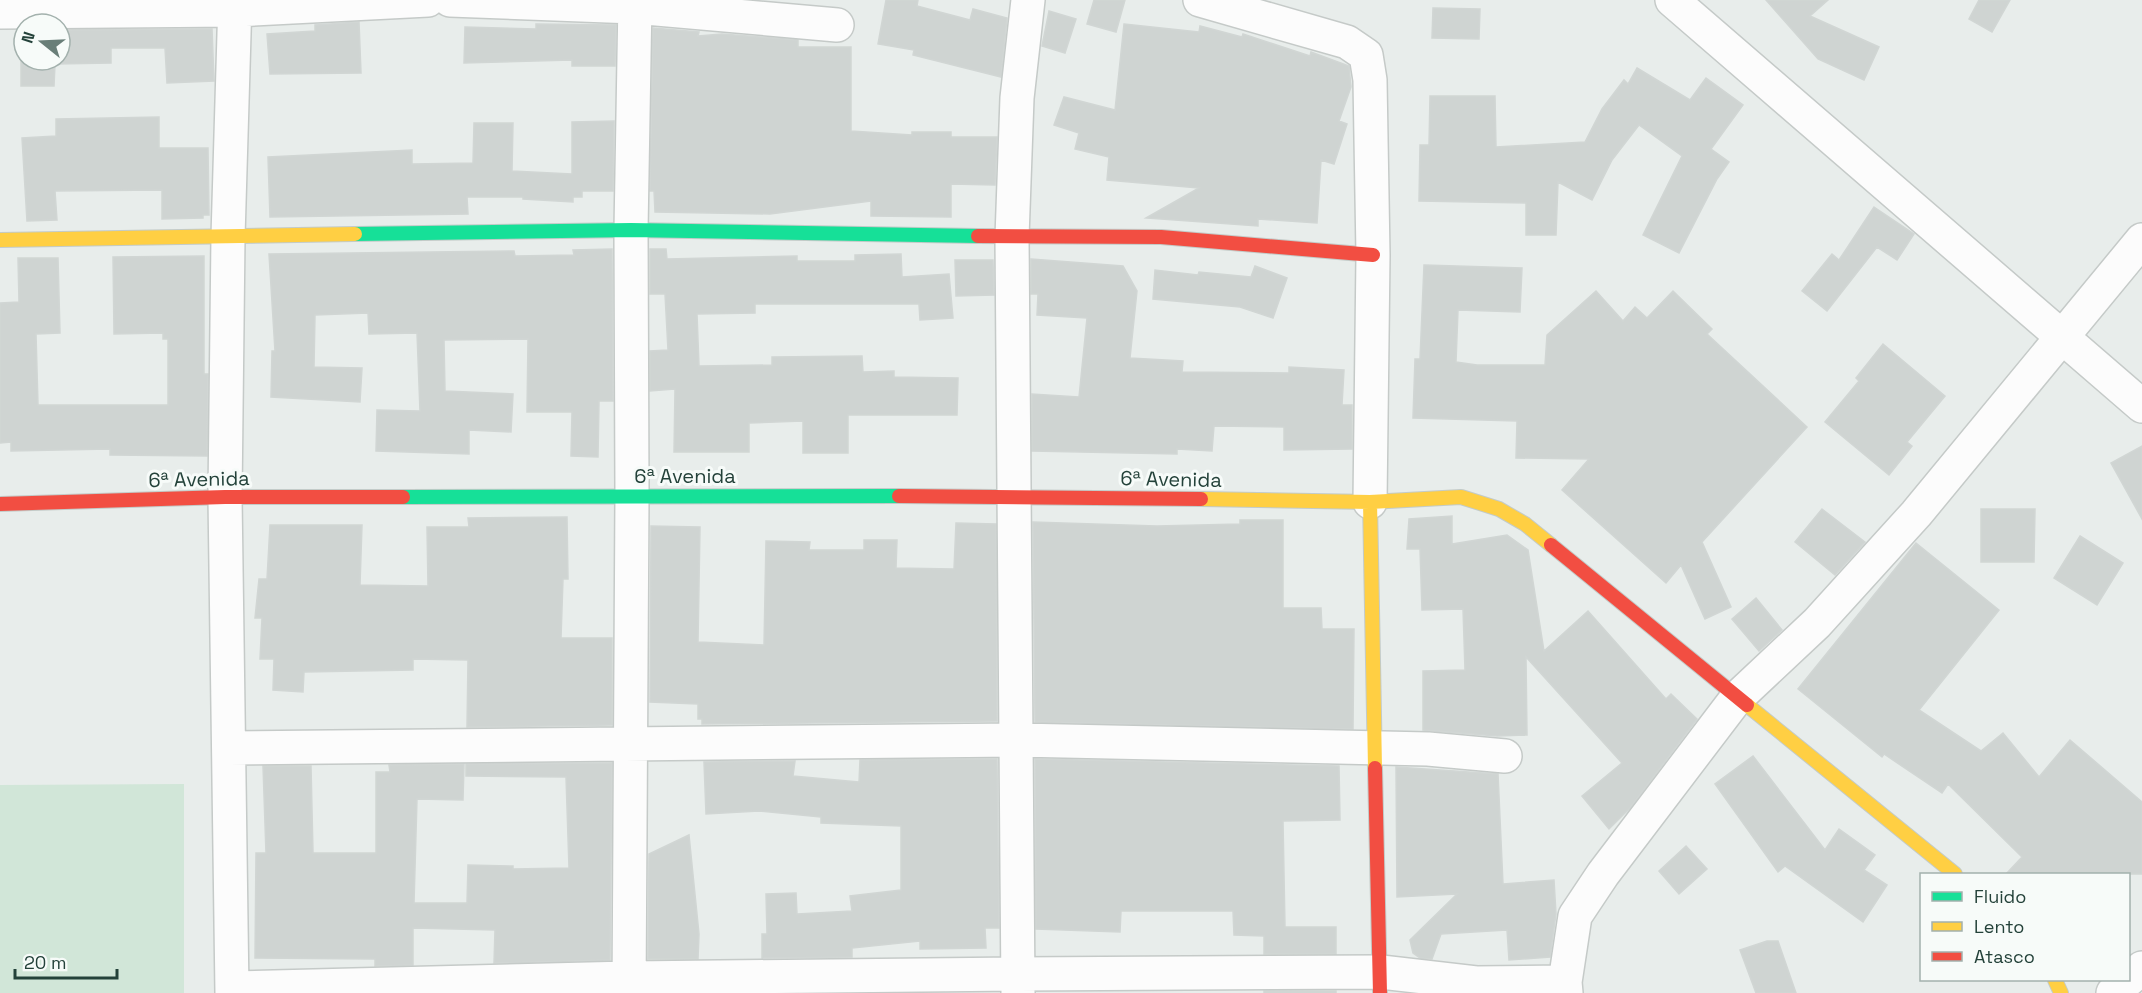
<svg xmlns="http://www.w3.org/2000/svg" width="2142" height="993" viewBox="0 0 2142 993" font-family="'Space Grotesk',sans-serif">
	<rect width="100%" height="100%" fill="#e8edeb"/>
	<!-- green -->
	<path fill="#d1e6d8" d="M184,784V993H0V785Z"/>
	<!-- building -->
	<path fill="#cfd4d2" stroke="#d1d6d4" stroke-width="1.5" d="M886,0H918L917,6L970,20L973,9L1007,18L1001,77L913,55L914,50L878,44Z
		M1094,0H1125L1116,32L1087,24Z
		M1766,0H1828L1810,16L1879,47L1864,80L1818,59Z
		M1979,0H2010L1992,32L1969,19Z
		M1433,8L1480,9L1479,39L1432,38Z
		M1049,11L1076,19L1065,53L1042,46Z
		M359,22L361,73L270,74L267,34L315,31V25Z
		M536,24L616,25L615,66H572V60L464,63L465,27L536,29Z
		M1124,24L1199,32L1200,26L1242,37L1243,34L1310,56L1311,52L1349,66L1351,87L1339,121L1347,124L1334,164L1321,160L1317,223L1258,219V226L1146,218L1199,188L1107,180L1109,157L1075,149L1079,133L1054,125L1064,97L1115,110Z
		M653,28L699,32L698,36L722,34L798,40V47H851V131L912,135V132H951V137H997L995,185L951,184V217L871,216V201L770,214L655,212L654,191H650Z
		M212,29L214,81L167,83L165,48H111V63L55,64L54,86H21V31H24V60H60V30Z
		M1637,68L1690,100L1706,78L1743,105L1711,149L1729,162L1717,179L1679,253L1643,235L1682,156L1639,125L1612,160L1592,200L1558,182L1556,235H1526V203L1419,201L1420,145H1429L1430,96H1495L1496,147L1585,142L1602,109L1624,80L1628,84Z
		M159,117V148H208L209,215H203V218L162,219V190L55,191L57,220L27,221L22,138L56,136V119Z
		M614,121L613,191H582V197H573V202L523,199V197H467L468,214L270,217L268,157L412,150V164L473,163L474,123H513L512,171L572,174V122Z
		M1874,207L1914,234L1897,260L1877,247L1827,311L1802,291L1832,254L1839,260Z
		M612,249L613,401H599L598,457L571,456L572,412H527L528,339L444,340L445,391L513,394L511,432L469,430V454L376,451L377,410L420,411L417,333L369,334L368,313L315,315L314,367L362,368L360,402L271,397L272,351H275L269,254L514,251L515,256L574,255L573,250Z
		M650,249H666L667,259L797,256V261H855V255L901,254L902,277L949,274L953,318L920,320L919,304H755V313L697,314L699,366L772,365V357L862,356L863,372L894,371V377L958,378L957,415H848V453H803V421L749,423V452H674L675,389L650,391V351L668,350L665,294H650Z
		M204,256V374H208L207,456L110,455V449L11,451V442L0,443V303L19,302L18,258H58L60,333L36,334L38,405H168V339H163V333L114,334L113,257Z
		M1031,259L1123,266L1137,291L1130,358L1183,361L1182,372L1289,373V367L1344,370L1342,405H1352V449L1284,450V427L1214,426L1212,451L1177,449V454L1032,451V394L1079,397L1087,318L1037,315L1038,294H1031Z
		M955,260H993L994,295L956,296Z
		M1424,265L1522,268L1520,312L1458,310L1456,362L1477,365H1545L1547,335L1596,291L1623,321L1635,307L1647,318L1673,291L1712,329L1707,334L1807,427L1702,542L1731,607L1705,619L1681,565L1666,583L1562,490L1589,459L1516,458L1517,421L1413,418L1415,359H1420Z
		M1255,266L1287,278L1273,318L1240,307L1153,299L1155,270L1198,275L1199,272L1251,277Z
		M1883,344L1945,396L1907,442L1912,446L1889,475L1825,422L1859,381L1856,378Z
		M2142,446V519L2111,463Z
		M1822,509L1865,542L1835,575L1795,542Z
		M1981,509H2035L2034,562H1981Z
		M1452,516V544L1507,535L1528,550L1544,651L1588,611L1666,699L1671,694L1697,719L1630,808L1609,829L1582,796L1622,763L1526,657L1527,735L1497,736L1423,730V671L1465,670L1463,609L1422,610L1420,549H1407L1409,519Z
		M567,517L568,579H563L561,638H612V725L467,727L468,660L413,659V670L304,672L303,692L273,690L274,659H260L262,618H255L259,579H267L270,525H362L360,585L428,586L427,527H469L468,518Z
		M1240,520H1283V608H1321L1322,629H1354L1353,729L1035,722L1033,522L1157,526L1240,524Z
		M956,523L996,524L997,721L702,724V719H698V704L650,702L651,526L700,527L698,642L764,645L766,541L810,542L809,550H864V540H897L896,568L954,569Z
		M2080,536L2123,563L2097,605L2054,578Z
		M1916,543L1999,610L1919,710L1981,751L2003,733L2039,777L2070,740L2142,802V874H2006L2022,857L1948,784L1942,793L1884,754L1882,757L1798,689Z
		M1756,598L1782,630L1759,651L1732,619Z
		M1753,756L1825,850L1839,829L1875,855L1864,870L1887,885L1863,922L1785,866L1778,872L1715,784Z
		M997,759L999,928H985L986,948L920,949V941L852,948V957L762,958V934H767L766,894L796,893L797,914L852,911L850,896L901,890V826L821,823V817L759,811L706,814L704,762L795,761L793,776L859,782L860,760Z
		M1035,759L1339,766L1340,820L1283,821L1285,927H1336V954H1264V936L1234,935L1233,911H1121L1120,932L1036,929Z
		M612,763L610,960L494,963L495,930L413,928V965L375,966V959L255,958L256,853H266L263,766H311L313,853H376V772H390L389,765L464,764L463,800L417,799L414,903H467L468,865L513,866V869L569,868L566,777L466,776V764Z
		M1396,767L1498,774L1503,884L1554,880L1556,914L1550,957L1509,960L1507,930L1441,934L1432,959L1420,958L1413,953L1410,940L1457,894L1397,897Z
		M689,835L699,934L698,959H648L649,854Z
		M1686,846L1707,869L1679,894L1659,871Z
		M1767,941H1778L1796,993H1756L1740,950Z
		M1264,991H1336V993H1264Z"/>
	<g fill="none" stroke-linecap="round" stroke-linejoin="round">
		<!-- street casing -->
		<g stroke="#c5cac8" stroke-width="36">
			<path id="street" d="M450,0L634,7L837,25
				M1200,0L1347,42L1366,55L1370,80L1373,255L1370,502
				M1672,0L2142,406
				M0,12L235,10L428,0
				M229,748L1018,740L1428,749L1505,756
				M232,988L629,978L1018,974L1381,972L1476,983L1565,982
				M232,993L225,497L228,237L235,0
				M629,993L632,495L631,230L635,0
				M1018,993L1012,237L1017,98L1028,0
				M1566,993L1565,982L1575,916L1603,874L1736,699L1817,623L1916,514L2142,240
				M2113,993L2142,968"/>
		</g>
		<!-- fast casing -->
		<g stroke="#c3cbc8" stroke-width="16">
			<path id="fast" d="M355,234L631,230L978,236
				M403,497L899,496"/>
		</g>
		<!-- slow casing -->
		<g stroke="#c3cbc8" stroke-width="16">
			<path id="slow" d="M0,240L355,234
				M1201,499L1370,502L1461,497L1499,509L1525,524L1551,545
				M1370,502L1375,768
				M1747,705L1955,874
				M2055,980L2061,993"/>
		</g>
		<!-- jam casing -->
		<g stroke="#c3cbc8" stroke-width="16">
			<path id="jam" d="M978,236L1161,237L1373,255
				M899,496L1201,499
				M0,504L225,497H403
				M1551,545L1747,705
				M1375,768L1380,993"/>
		</g>
		<!-- street -->
		<use href="#street" stroke="#fcfcfc" stroke-width="33"/>
		<!-- fast -->
		<use href="#fast" stroke="#16e098" stroke-width="14"/>
		<!-- slow -->
		<use href="#slow" stroke="#ffcf43" stroke-width="14"/>
		<!-- jam -->
		<use href="#jam" stroke="#f24e42" stroke-width="14"/>
	</g>
	<g text-anchor="middle" stroke-width="6" stroke-linejoin="round" paint-order="stroke">
		<!-- street labels -->
		<g font-size="20" fill="#24423a" stroke="#f7fbf9">
			<text x="685" y="483">6ª Avenida</text>
			<text transform="translate(199 479) rotate(-1)" y="7">6ª Avenida</text>
			<text transform="translate(1171 479) rotate(1)" y="7">6ª Avenida</text>
		</g>
	</g>
	<!-- legend -->
	<rect x="1920" y="873" width="210" height="108" fill="#f7fbf9" stroke="#a3b1ad" stroke-width="1.5"/>
	<rect x="1932" y="892" width="30" height="9" fill="#16e098" stroke="#a3b1ad" stroke-width="1.5"/>
	<text x="1974" y="903" font-size="18" fill="#24423a">Fluido</text>
	<rect x="1932" y="922" width="30" height="9" fill="#ffcf43" stroke="#a3b1ad" stroke-width="1.5"/>
	<text x="1974" y="933" font-size="18" fill="#24423a">Lento</text>
	<rect x="1932" y="952" width="30" height="9" fill="#f24e42" stroke="#a3b1ad" stroke-width="1.5"/>
	<text x="1974" y="963" font-size="18" fill="#24423a">Atasco</text>
	<!-- north arrow -->
	<g transform="translate(42 42) rotate(288)"><circle r="28" fill="#f7fbf9" stroke="#a3b1ad" stroke-width="1.5"/>
	<path d="M0-4.5L10 22L0 15L-10 22Z" fill="#697e78"/>
	<text y="-9" font-size="16" font-weight="bold" text-anchor="middle" fill="#24423a">N</text>
	</g>
	<!-- scale -->
	<path d="M15 969v9h102v-9" fill="none" stroke="#24423a" stroke-width="3"/>
	<text x="24" y="969" font-size="18" fill="#24423a" stroke="#f7fbf9" stroke-width="4.5" paint-order="stroke">20 m</text>
</svg>
